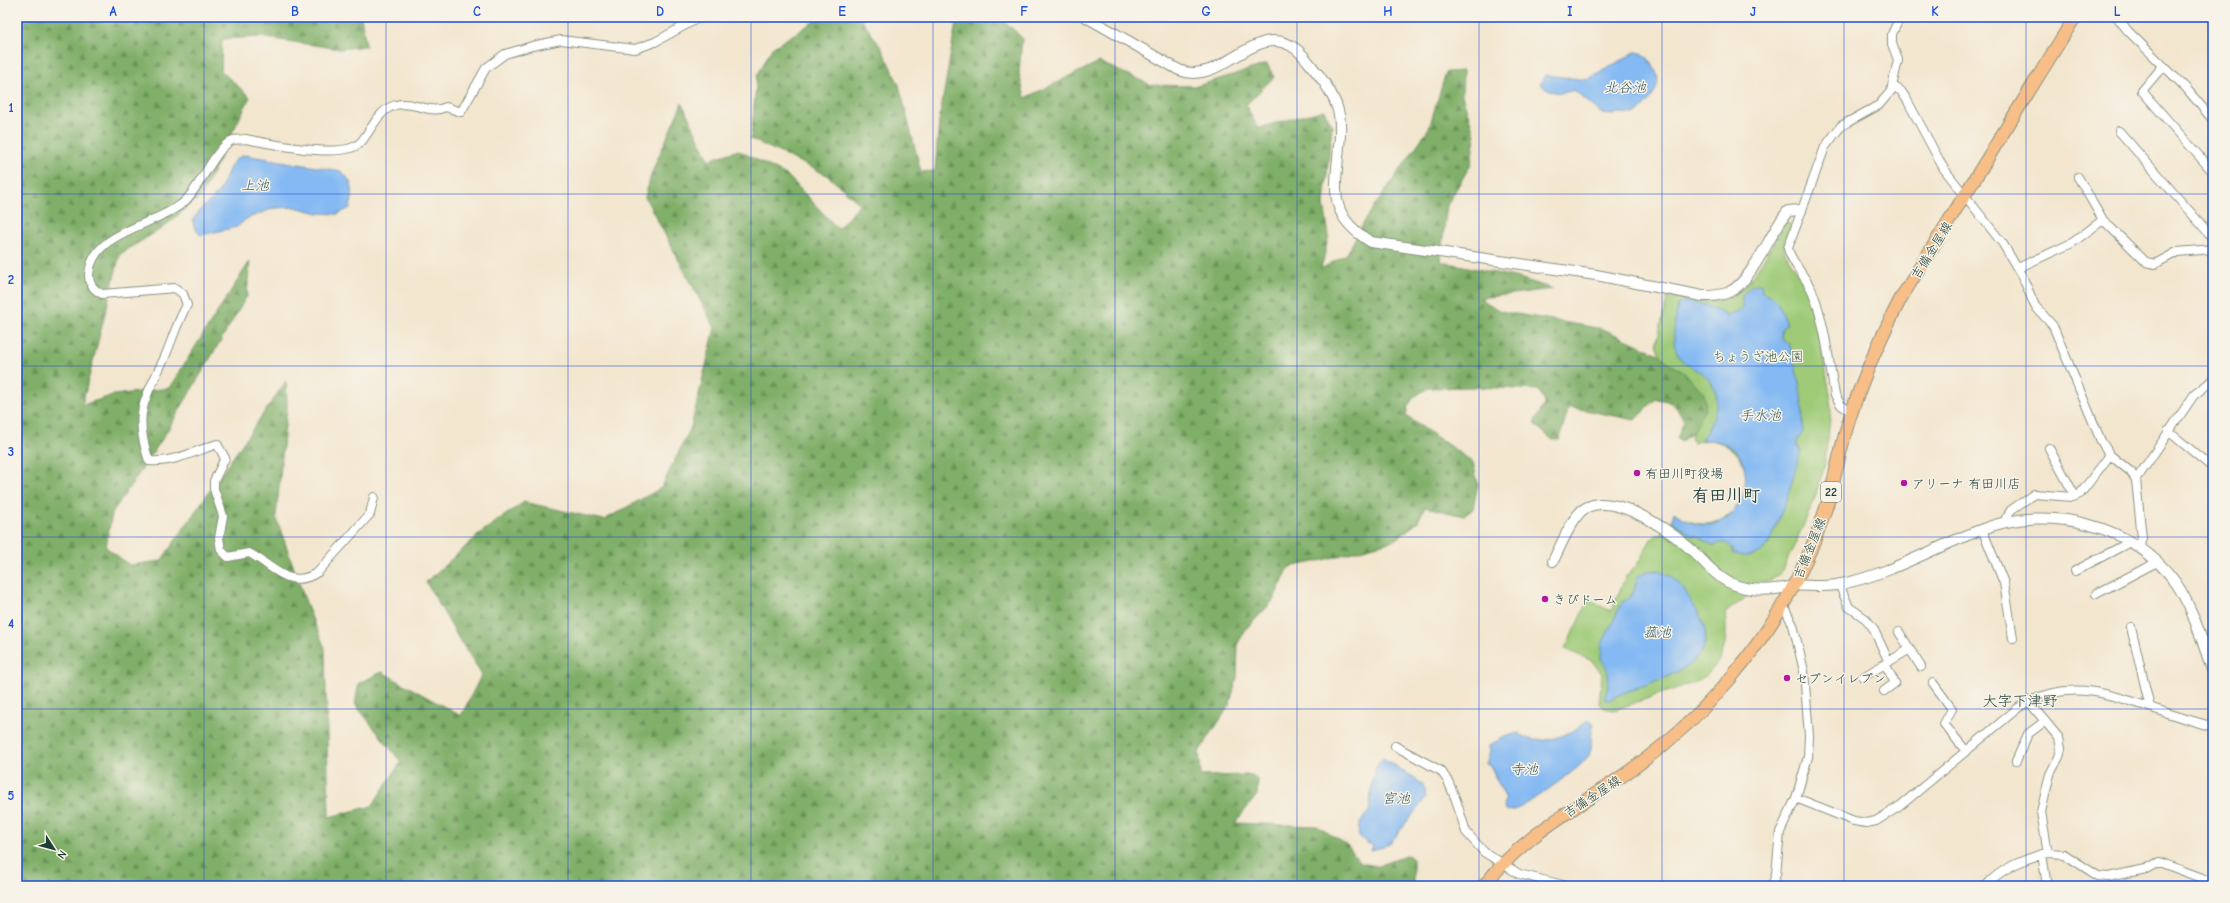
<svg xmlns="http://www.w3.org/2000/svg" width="2230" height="903" viewBox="0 0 2230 903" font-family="'Comic Neue','Klee One',sans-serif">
	<defs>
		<pattern id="forest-firs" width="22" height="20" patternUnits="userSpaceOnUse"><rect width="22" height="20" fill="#7faf68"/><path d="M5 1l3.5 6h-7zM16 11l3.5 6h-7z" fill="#679056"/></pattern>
	</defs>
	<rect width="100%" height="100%" fill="#f7f3e8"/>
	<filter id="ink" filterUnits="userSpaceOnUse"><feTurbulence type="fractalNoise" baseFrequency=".025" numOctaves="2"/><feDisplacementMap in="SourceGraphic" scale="8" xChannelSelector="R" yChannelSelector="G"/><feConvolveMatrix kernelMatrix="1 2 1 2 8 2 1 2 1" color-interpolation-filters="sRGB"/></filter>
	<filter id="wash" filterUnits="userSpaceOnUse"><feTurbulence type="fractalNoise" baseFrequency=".012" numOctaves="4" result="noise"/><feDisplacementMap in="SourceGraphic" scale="16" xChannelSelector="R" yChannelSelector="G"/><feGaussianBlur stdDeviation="0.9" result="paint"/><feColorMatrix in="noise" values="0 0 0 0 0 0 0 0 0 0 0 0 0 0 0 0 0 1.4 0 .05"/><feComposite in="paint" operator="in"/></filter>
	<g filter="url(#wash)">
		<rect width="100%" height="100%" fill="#f3e6cf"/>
		<!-- forest -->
		<path fill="url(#forest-firs)" stroke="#4f764e" d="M17,17H361L366,46L340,49L260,37L222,39L221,71L250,97L201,196L161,229L120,254L82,405L114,395L169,388L250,261L247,296L163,438L112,513L106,547L129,565L161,561L286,381L287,406L276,517L309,611L325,648L329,817L372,806L401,762L355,704L359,683L382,672L461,716L482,674L459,639L426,582L483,531L524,502L604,520L661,488L691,427L715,328L645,197L652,172L682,103L709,160L738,150L788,176L838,229L860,204L827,175L751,139L757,76L772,48L821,17H860L882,49L899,85L921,172L935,171L939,121L957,17H1000L1022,38L1019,73L1025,98L1099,62L1151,85L1197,86L1267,64L1274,77L1246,105L1258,128L1324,110L1332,125L1324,204L1329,235L1321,269L1347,254L1365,220L1429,128L1446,72L1463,71L1462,95L1475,136L1471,164L1447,205L1440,261L1519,278L1553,289L1480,298L1500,311L1603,329L1668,358L1699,381L1708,396L1709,407L1696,431L1681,441L1677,438L1684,421C1678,407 1672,400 1656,399L1635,420L1569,407L1559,440H1553L1534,424L1545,402L1539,390L1477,387L1428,388L1414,397L1408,406L1406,416L1473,462L1478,484L1473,509L1464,516L1425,507L1417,523L1393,541L1320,561L1289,567L1273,601L1247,628L1238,643L1237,678L1229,706L1199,752L1201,776L1252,775L1258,779L1257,795L1235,823L1317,826L1347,845L1360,863L1378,866L1408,855L1413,859V886H17Z"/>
		<!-- park -->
		<path fill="#9fcb78" stroke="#5f8456" d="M1786,222L1791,225L1784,243V251L1806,287L1814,307L1830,394L1831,412L1824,468L1812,506L1783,570C1776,579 1769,583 1758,581L1749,595L1725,613C1728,638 1726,659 1705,676C1698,681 1694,684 1686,685L1614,710L1603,708L1599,704L1602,674L1592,661L1565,649L1588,600L1611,611L1626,576L1637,565L1651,539L1656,535L1662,534L1672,521L1674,512C1726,554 1776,474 1725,445C1715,439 1704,439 1693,443L1691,437L1706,406L1704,393L1686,374L1664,359L1659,352L1657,341L1668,296C1687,299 1710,305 1729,298C1748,291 1774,241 1786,222Z"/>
		<!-- water -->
		<path fill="#84b9f3" stroke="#527b94" d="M1635,52C1643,52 1645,56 1650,62C1667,83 1653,98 1636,114L1617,113L1615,115L1602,114L1574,90C1559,95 1552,93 1540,84L1545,75L1587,80Z
			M245,155L340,171C354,181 354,192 350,208L338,214L318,213L295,207L274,208L246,219L237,227L201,235C196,231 192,226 194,219C196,212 214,199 219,191C229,177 227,160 245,155Z
			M1757,284L1762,285L1761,291C1778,297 1781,308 1787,324L1782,328L1781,336L1785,342L1789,343C1797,371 1804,400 1803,429C1803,437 1791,441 1801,450L1787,499L1768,545C1758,557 1747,559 1733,553V549L1726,543H1720L1714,546L1695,535L1693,537L1672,521L1674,512C1740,565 1782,437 1701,440C1715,420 1727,392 1703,374C1694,367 1681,364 1677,353C1670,338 1676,320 1678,304L1681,301L1706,305L1728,316L1742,309V295L1751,286Z
			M1658,570C1678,577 1687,593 1697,611C1734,672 1642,680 1609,700L1604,699C1610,683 1611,672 1601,659L1602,644L1622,602L1629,598L1634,591L1637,577L1648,571Z
			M1588,720L1594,724C1589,734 1594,745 1589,755C1582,768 1538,796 1523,806L1514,810L1505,811L1503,804L1506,799L1490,766L1486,764L1490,752L1489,745L1507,736L1519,733C1538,750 1572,734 1588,720Z
			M1383,758L1421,783L1424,787L1426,797L1392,841L1383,847L1371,850L1373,846L1369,843L1367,844C1365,840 1362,840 1360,837C1355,830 1363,816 1369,812C1372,796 1369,771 1383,758Z"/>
	</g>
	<g filter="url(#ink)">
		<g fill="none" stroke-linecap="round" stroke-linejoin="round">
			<!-- minor casing -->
			<g stroke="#899282" stroke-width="10">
				<path id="minor" d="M2117,17L2128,31L2186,88L2213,120
					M2163,66L2142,91L2213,172
					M1893,86L1901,91L1907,100L1944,169L2003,244L2023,278L2035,306L2053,326L2101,441L2110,455L2131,472L2136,480L2142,538L2139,548
					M2119,131L2213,238
					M2078,177L2103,220L2146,262L2155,264L2177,252L2213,249
					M2018,268L2072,243L2103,220
					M1851,412L1841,405L1835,395C1829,363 1825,324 1813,293C1808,280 1789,259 1788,248L1825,147L1841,126L1879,105L1891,91L1898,60L1892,44V34L1900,17
					M2168,431L2213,468
					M2049,448L2075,496
					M2136,480L2194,395L2213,380
					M374,497L370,514L318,572C289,591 274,566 249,553L228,557L221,550L219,538L223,516L214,489V481L225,458L217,444C196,451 172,463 149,461C133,413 144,401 164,359C172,341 177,322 187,305L183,294L175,288L102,294C94,290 89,285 89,275C91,231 156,226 184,202C200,188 216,146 233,140C236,139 241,140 245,139C269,143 344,161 361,142C372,129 379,109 396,105C413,100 429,115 446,107L461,112L486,68L505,54L532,46L561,40L635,49L655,42L700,17
					M2007,522L2006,518L2011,510L2034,494L2073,497L2080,494L2110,455
					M1982,529L2004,583L2013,638
					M2075,571L2130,542
					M1839,584L1849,607L1866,619L1873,628L1889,662
					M2096,594L2157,562
					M2131,627L2150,707
					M1899,632L1921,667
					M1863,677L1910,649
					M1933,683L1952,709L1944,724L1966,751
					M1884,691L1895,683L1885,664
					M1395,746L1441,771L1448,781L1456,800L1466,832L1484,852L1519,874L1567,886
					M2016,761L2028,734L2045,721
					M1796,798L1854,821L1866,823L1876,821L1900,806L2018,708C2064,678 2104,692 2152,708C2172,715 2193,721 2213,727
					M2048,853L2064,854L2098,876L2108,877L2146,869L2159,862L2213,882
					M2042,854L2047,886
					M1772,886L1776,874L1780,832L1796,798L1808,757L1809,736L1804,671L1793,625L1783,605
					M1986,886C1999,869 2028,857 2048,853L2041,812L2050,774L2059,757L2061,749L2059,738L2034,708L2030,700"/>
			</g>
			<!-- tertiary casing -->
			<g stroke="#899282" stroke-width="12">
				<path id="tertiary" d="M1086,17L1179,70C1222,88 1255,18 1296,49C1305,56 1311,66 1318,74C1338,100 1343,116 1339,147C1335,192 1328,216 1371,242L1596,275L1702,296C1712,296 1721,296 1729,292C1752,282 1771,231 1788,211L1801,210
					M1553,561C1560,548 1572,516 1584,509C1612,491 1666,528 1687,546C1702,558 1711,573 1728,582C1748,592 1772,591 1793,586
					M1794,585C1808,586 1822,587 1836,585C1888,576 1934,547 1983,529C2049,504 2134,524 2176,583C2194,610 2202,642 2213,672"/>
			</g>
			<!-- primary casing -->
			<g stroke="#899282" stroke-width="14">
				<path id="primary" d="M1484,886C1519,840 1567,813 1615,781C1657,753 1696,719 1729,680C1776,625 1812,560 1831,491C1838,464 1843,437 1852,411C1865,372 1882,335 1901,298L2075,17"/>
			</g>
			<!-- minor -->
			<use href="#minor" stroke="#fff" stroke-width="8"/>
			<!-- tertiary -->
			<use href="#tertiary" stroke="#fff" stroke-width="10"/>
			<!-- primary -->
			<use href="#primary" stroke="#f7be87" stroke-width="12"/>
		</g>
	</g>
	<!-- grid -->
	<path fill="none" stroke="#1d4ed8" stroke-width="1" stroke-opacity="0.55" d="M204,17V886M386,17V886M568,17V886M751,17V886M933,17V886M1115,17V886M1297,17V886M1479,17V886M1662,17V886M1844,17V886M2026,17V886M17,194H2213M17,366H2213M17,537H2213M17,709H2213"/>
	<!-- markers -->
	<g fill="#b5179e" stroke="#f7f3e8" stroke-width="1.5">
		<circle cx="1637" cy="473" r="4"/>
		<circle cx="1904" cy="483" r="4"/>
		<circle cx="1545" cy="599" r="4"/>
		<circle cx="1787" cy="678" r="4"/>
	</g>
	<g text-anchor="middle" stroke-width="3" stroke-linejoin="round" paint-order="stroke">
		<!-- shield labels -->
		<rect fill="#f7f3e8" stroke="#60746a" stroke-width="1" x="1821" y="482" width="20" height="20" rx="3"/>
		<g font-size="12" font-weight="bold" fill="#1f3d34">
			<text x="1831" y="496">22</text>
		</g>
		<!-- street labels -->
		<g font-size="13" fill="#1f3d34" stroke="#f7f3e8">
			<text transform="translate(1931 250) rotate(-58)" y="5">吉備金屋線</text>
			<text transform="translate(1809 548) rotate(-68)" y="5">吉備金屋線</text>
			<text transform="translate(1592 796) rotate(-33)" y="5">吉備金屋線</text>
		</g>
		<!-- park labels -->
		<g font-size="13" fill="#395942" stroke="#f7f3e8">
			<text x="1758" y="361">ちょうざ池公園</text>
		</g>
		<!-- poi labels -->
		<g font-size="13" fill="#1f3d34" stroke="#f7f3e8" text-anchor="start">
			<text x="1645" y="478">有田川町役場</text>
			<text x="1912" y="488">アリーナ 有田川店</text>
			<text x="1553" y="604">きびドーム</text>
			<text x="1795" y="683">セブンイレブン</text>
		</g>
		<!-- water labels -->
		<g font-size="14" font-style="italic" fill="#385c64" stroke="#f7f3e8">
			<text x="1625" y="92">北谷池</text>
			<text x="255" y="190">上池</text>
			<text x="1760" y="420">手水池</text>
			<text x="1657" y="637">菰池</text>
			<text x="1524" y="774">寺池</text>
			<text x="1396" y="803">宮池</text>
		</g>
		<!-- quarter labels -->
		<g font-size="15" fill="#1f3d34" stroke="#f7f3e8">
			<text x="2020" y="706">大字下津野</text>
		</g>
		<!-- district labels -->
		<g font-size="17" font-weight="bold" fill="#1f3d34" stroke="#f7f3e8">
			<text x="1726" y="501">有田川町</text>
		</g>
	</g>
	<!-- margin -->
	<rect width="2230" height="903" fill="none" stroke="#f7f3e8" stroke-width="44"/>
	<!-- north arrow -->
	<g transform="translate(54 849) rotate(126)" stroke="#f7f3e8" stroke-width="3" paint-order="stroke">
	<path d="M0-3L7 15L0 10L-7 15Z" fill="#1f3d34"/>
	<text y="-6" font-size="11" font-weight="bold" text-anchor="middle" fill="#1f3d34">N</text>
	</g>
	<rect x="22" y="22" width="2186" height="859" fill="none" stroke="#1d4ed8" stroke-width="1.5"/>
	<g font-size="13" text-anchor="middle" font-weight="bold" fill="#1d4ed8">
		<text x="113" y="16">A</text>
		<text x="295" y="16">B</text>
		<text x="477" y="16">C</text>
		<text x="660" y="16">D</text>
		<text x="842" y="16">E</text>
		<text x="1024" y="16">F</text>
		<text x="1206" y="16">G</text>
		<text x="1388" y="16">H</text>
		<text x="1570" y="16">I</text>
		<text x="1753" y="16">J</text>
		<text x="1935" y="16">K</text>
		<text x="2117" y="16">L</text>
		<text x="11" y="112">1</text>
		<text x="11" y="284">2</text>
		<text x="11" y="456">3</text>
		<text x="11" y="628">4</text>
		<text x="11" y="800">5</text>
	</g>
</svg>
